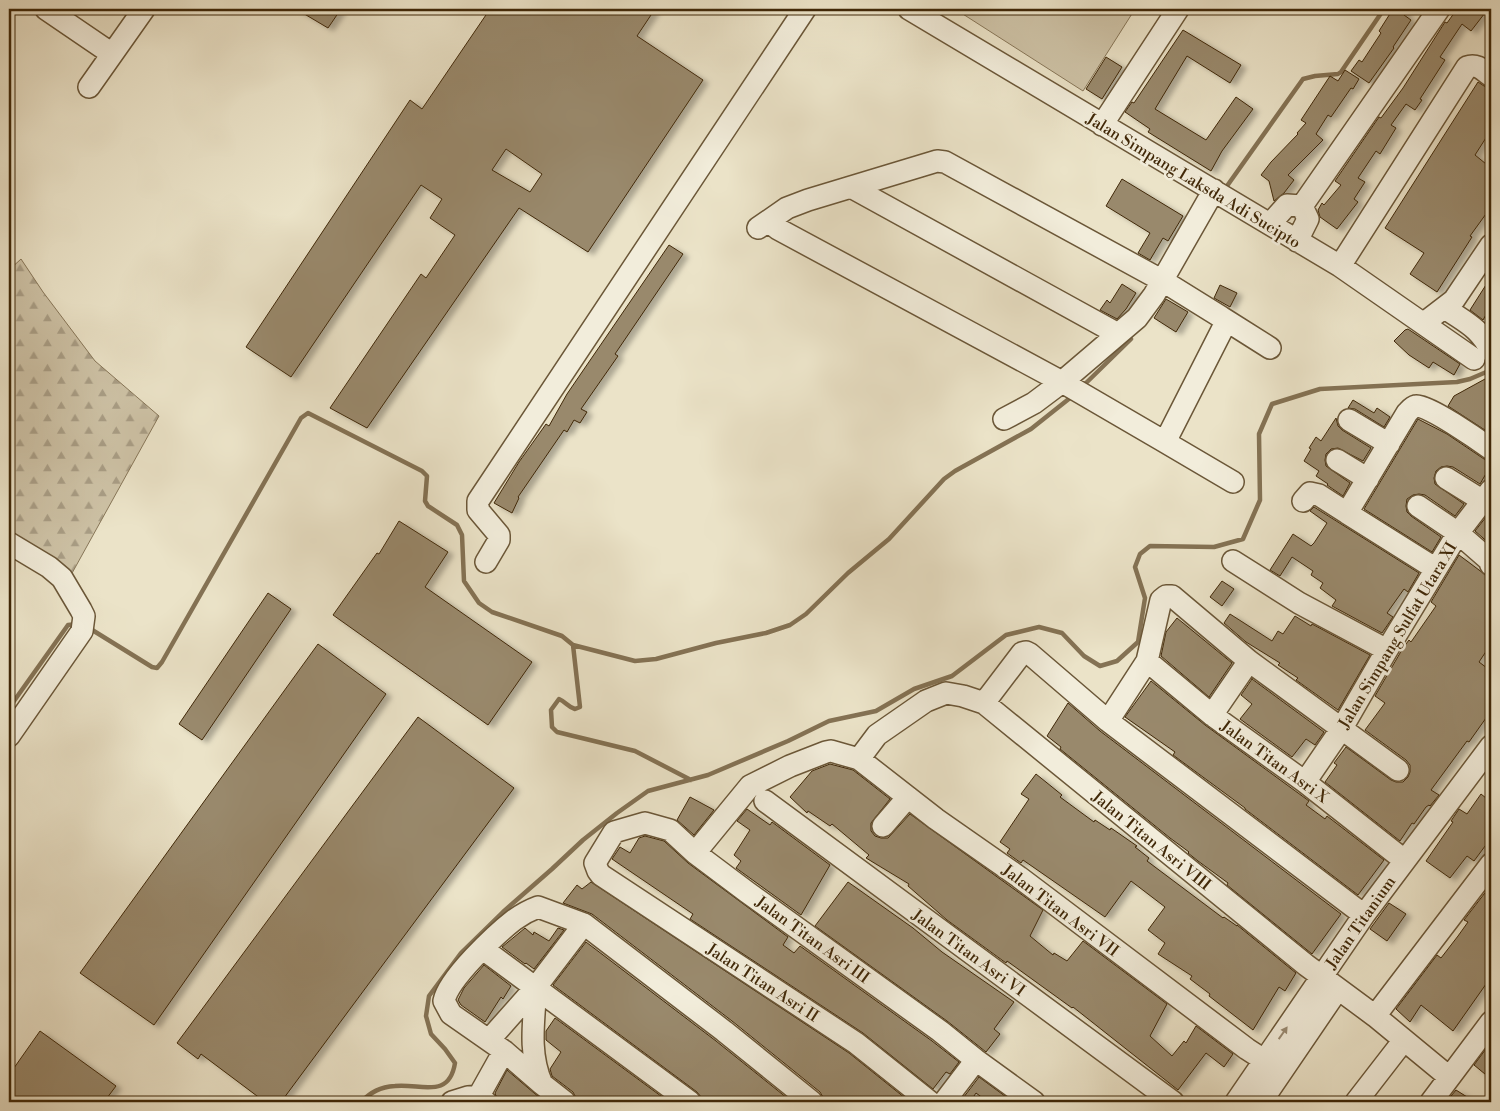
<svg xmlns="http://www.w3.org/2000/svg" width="1500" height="1111" viewBox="0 0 1500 1111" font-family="'Libre Bodoni',serif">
	<defs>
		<pattern id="forest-firs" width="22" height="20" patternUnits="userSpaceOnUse" patternTransform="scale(1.25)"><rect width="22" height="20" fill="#cec3a7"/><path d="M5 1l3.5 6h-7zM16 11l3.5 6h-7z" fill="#a99e86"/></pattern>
		<filter id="shadow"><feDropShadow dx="5.5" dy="3" stdDeviation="2.5" flood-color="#0004"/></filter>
	</defs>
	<rect width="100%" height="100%" fill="#ebe3c8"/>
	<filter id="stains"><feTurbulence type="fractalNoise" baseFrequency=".004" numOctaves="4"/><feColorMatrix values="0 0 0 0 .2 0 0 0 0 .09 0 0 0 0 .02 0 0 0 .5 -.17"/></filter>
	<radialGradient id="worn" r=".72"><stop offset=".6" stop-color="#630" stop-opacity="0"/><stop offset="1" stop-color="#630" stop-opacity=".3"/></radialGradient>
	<!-- grass -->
	<path fill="#cec3a7" stroke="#877658" d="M955,9H1135L1083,91Z"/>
	<!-- forest -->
	<path fill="url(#forest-firs)" stroke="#877658" d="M21,259L43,292L95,361L159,416L71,575L9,538V453L13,446L9,443V352L13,341L9,336V270Z"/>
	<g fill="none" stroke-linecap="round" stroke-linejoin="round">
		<!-- stream -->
		<path stroke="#847254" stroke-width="4.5" d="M1227,186L1303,79L1315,76L1338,74L1341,72L1384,9
			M1085,384L1131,339
			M89,628L152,667L157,668L162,662L301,418L308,413L422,471L427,476L425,501L428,506L457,525L462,535L464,581L479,603L492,612L562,636L573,645L580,707L575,709C568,707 566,702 559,699L551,710L552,727L557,732L635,751L691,780
			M573,645L635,661L656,659L716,643L766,633L790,625L806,614L848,573L889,539L944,479L955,471L1031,429L1070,398
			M9,708L68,625L77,624
			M361,1102C371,1092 380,1087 395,1086C420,1083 449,1100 455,1063L445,1049L431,1034L426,1016L429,996L461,953L503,912L552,869L583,840L617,813L648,791L708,775L788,741L829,721L876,711L914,689L952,676L1006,635L1039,627L1062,633L1084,656L1100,666L1117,661L1138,642L1145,598L1135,567L1140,554L1150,546L1214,547L1243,539L1260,500L1259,434L1272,404L1320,389L1457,382L1470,379L1491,370"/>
	</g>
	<!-- building -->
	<path fill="#99896c" stroke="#402808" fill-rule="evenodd" filter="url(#shadow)" d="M296,9H341L328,28Z
		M490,9H588L597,14L601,9H655L637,36L703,80L588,252L519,208L367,428L330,408L421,274L426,278L455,235L430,218L442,199L421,185L291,377L246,347L410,100L422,109ZM506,149L542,174L530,192L492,170Z
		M1393,9H1408L1404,15L1411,20L1393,47L1394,48L1369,83L1351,71L1359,60L1362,62L1381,33L1379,31Z
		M1457,9H1488L1471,31L1462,24L1440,57L1445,60L1420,99L1422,100L1415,110L1406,104L1391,125L1396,128L1380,154L1376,151L1358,178L1365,182L1354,199L1358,202L1337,229L1320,217L1318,210L1322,203L1324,205L1341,185L1335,181L1379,117L1381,118L1403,88L1445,22L1447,23Z
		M1183,30L1241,65L1230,83L1187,56L1155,109L1206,140L1236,97L1253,109L1222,151L1211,171L1148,132L1150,129L1125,112L1132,102L1134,103Z
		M1106,57L1122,67L1102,99L1086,89Z
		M1345,70L1359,79L1353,89L1351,88L1331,117L1328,115L1316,134L1323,140L1288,175L1294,180L1284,193L1274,201L1269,181L1261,175L1271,162L1298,134L1297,133L1306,123L1301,120L1330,76L1338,81Z
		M1478,82L1484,86L1491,88V130L1475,155L1491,168V207L1470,236L1472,237L1437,292L1410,274L1424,253L1385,228Z
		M1122,179L1183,216L1168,241L1163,238L1150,260L1138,253L1150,233L1106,206Z
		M669,245L683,254L615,354L618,356L581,409L587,412L580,423L574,420L567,432L564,430L518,497L519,498L512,513L494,503L519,462L546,424L549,426L567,394Z
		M1491,277V316L1487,313L1483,320L1470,310Z
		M1122,284L1136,293L1126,309L1117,319L1100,310L1107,300L1110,303Z
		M1220,285L1237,293L1230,307L1214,298Z
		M1166,299L1188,312L1176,332L1154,318Z
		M1408,329L1460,364L1454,375L1433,362L1429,368L1409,355L1394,341L1405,330Z
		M1485,379L1491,383V434L1448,406L1454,396Z
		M1353,400L1374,413L1377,408L1390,417L1384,427L1355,409L1348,408Z
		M1336,418L1338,426L1342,430L1371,448L1363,461L1338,448L1331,449L1326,454L1325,460L1326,466L1350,483L1343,496L1327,485L1328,484L1316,476L1319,471L1304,461L1311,449L1309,448L1316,437L1321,441Z
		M1418,419L1447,434L1484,459L1491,461V465L1480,484L1453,467L1447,466L1441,467L1436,471L1434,478L1435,484L1464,504L1455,516L1425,495L1419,494L1413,495L1407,499L1406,506L1407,512L1411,516L1441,537L1432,552L1364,509Z
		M1314,507L1419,573L1408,592L1404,589L1387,613L1393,617L1382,633L1332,606L1336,600L1320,588L1323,583L1311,575L1313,571L1292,557L1280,576L1270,570L1293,534L1311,546L1314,543L1327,523L1310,511Z
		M1486,517L1491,518V545L1475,531Z
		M399,521L448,552L425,587L532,662L488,725L333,615L377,553L379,554Z
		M1459,555L1491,579V644L1479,662L1491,671V711L1469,742L1467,741L1431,790L1439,795L1430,806L1429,805L1426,807L1414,824L1412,823L1400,841L1325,782L1337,765L1334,763L1346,747L1391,780L1396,782H1403L1408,777L1410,772V765L1406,760L1365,730L1385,703L1375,696L1403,648L1409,640L1411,642L1436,606L1431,602Z
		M1222,581L1234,589L1222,606L1210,597Z
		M268,593L291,609L202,740L179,724Z
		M1230,614L1272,641L1278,631L1283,634L1295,616L1311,626L1312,624L1370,655L1338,710L1296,680L1298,678L1278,665L1280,663L1246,642L1224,623Z
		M1177,618L1232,663L1209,697L1161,656L1166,632Z
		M318,644L386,694L154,1025L80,973Z
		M1252,679L1324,732L1315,745L1306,739L1292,757L1240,719L1252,704L1241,695Z
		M1151,681L1205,725L1309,801L1306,805L1325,819L1327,816L1384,860L1358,895L1245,809V808L1173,755L1175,752L1125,717Z
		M1068,703L1100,731L1341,914L1312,954L1227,885L1228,883L1198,861L1188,853L1189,852L1170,838L1060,749L1061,747L1047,736Z
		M418,717L514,788L281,1102H265L201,1054L198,1059L177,1043Z
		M830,764L853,770L890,799L871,823V831L875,836L881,838H888L910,814L1043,910L1030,936L1053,955L1054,953L1067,961L1083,941L1167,1004L1150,1036L1172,1056L1184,1041L1186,1043L1196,1026L1233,1054L1224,1067L1206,1053L1178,1090L1073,1007L1072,1008L1007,961L1006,963L947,920L908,886L909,884L866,858L869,855L832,824L830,826L808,811L807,813L790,797L812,771Z
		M1036,774L1062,795L1060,797L1094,822L1095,820L1110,830L1111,828L1137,846L1135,847L1149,858L1147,861L1223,918L1224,917L1237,926V925L1296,973L1285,991L1279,987L1253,1030L1209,996L1210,994L1190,979L1192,976L1158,954L1165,943L1148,930L1165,907L1131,881L1105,917L1023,860L1021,863L1007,853L1010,849L1000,842L1029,799L1021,794Z
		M1481,794L1491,802V838L1474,861L1467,856L1450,878L1426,861L1453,822L1451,821L1459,809L1467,814Z
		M690,797L714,810L694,835L677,820Z
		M747,809L770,825L772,822L830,865L801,915L736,868L741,861L734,855L750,830L737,821Z
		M645,836L664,841L688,863L788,937L783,945L794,953L800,946L932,1041L959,1062L950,1074L946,1072L933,1089L863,1033L690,919L693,914L612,859L620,847L630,853L639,838Z
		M591,882L849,1053L910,1102H824L823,1097L820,1092L732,1021L592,914L563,903L577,885L582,889Z
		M848,882L913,928L942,952L1014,1002L994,1029L1000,1034L986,1052L947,1021L815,926Z
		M1491,885V893L1486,900L1491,905V977L1453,1031L1421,1005L1410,1022L1396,1009L1437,955L1441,958L1458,936L1468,922L1464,920Z
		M1389,903L1406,914L1387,941L1370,929Z
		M525,928L533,935L534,932L549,941L558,928L564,930L534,969L526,963L525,964L502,947Z
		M586,942L716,1041L792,1102H702L701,1097L697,1092L553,985Z
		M484,965L511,986L503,999L501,997L485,1022L461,1005L458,1000L464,988Z
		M555,1018L669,1102H578L573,1092L552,1076L550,1069L561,1052L546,1040V1031Z
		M40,1031L116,1086L104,1102H9V1075Z
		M1491,1042V1079L1474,1065Z
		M507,1070L534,1093L545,1102H498L495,1093Z
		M979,1077L1013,1102H988L976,1093L970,1102H960Z
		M1456,1090L1475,1102H1446Z"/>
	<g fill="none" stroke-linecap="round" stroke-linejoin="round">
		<!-- minor casing -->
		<g stroke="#6b5738" stroke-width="24">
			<path id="minor" d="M46,9L112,54
				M909,9L1340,266L1474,359
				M89,87L144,9
				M1102,125L1178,9
				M1302,206L1439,9
				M768,221L778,229L1062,382L1165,442L1224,326V321L1221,317L1163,281L945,162L937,161L851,187L1118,334
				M1270,224L1287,205L1302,206
				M758,228L787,208L808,200L851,187
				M1297,241L1308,219L1302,206
				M1340,266L1467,67C1477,63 1484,71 1491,76
				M1445,308C1466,323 1479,327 1491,351
				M1221,317L1270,348
				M1424,323L1454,300L1491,245
				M1004,419L1034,403L1062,382L1137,318L1154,295L1214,190
				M1349,420L1389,444
				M1165,442L1233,482
				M1337,460L1368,479
				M1446,478L1491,506
				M1303,501L1310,493L1319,495L1347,513L1407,413C1410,410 1412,407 1416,406C1427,404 1480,441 1491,449
				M1418,506L1458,533L1489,560L1491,565
				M1347,513L1436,569
				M9,543L49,567L62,578L81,610L84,616L82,631L9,736
				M1233,561L1299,603L1387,650
				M486,562L499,540V535L478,510V501L805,9
				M1147,661L1212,715L1305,782L1404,860
				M984,703L1022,653L1026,652L1030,654L1108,721L1364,915
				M1212,715L1249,661
				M1108,721L1147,661L1161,600L1166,596H1172L1249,661L1398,770
				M859,759L936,819L1019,877L1247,1049L1264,1060
				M1305,782L1342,728L1387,650L1458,533L1491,490
				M765,801L1173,1102
				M883,826L908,797
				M695,853L750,786L790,766L826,752L831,751L859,759L877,735L926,701L946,693L963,696L984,703L1306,965L1375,1016L1449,1077
				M483,949L690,1102
				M536,987C534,1020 528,1053 542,1084
				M1375,1016L1491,864
				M489,1040L536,987L584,924
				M452,1102L468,1097L480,1096
				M486,1102L481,1099V1092L504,1051
				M565,1102L542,1084L504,1051L451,1014L444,1001C448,979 496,934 514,920C521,915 530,910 538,907L584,924L724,1031L812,1102
				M930,1102L856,1043L601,875L598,871L595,863L614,832L645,823L670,830L695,853L747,892L940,1031L976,1060L1034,1102
				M944,1102L976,1060
				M1236,1102L1364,915L1491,746
				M1261,1102L1338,989
				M1356,1102L1404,1040
				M1431,1102L1491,1022"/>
		</g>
		<!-- minor -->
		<use href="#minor" stroke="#f2eddb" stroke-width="21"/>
	</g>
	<!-- one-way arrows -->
	<defs><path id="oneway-solid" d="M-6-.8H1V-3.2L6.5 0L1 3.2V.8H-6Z" transform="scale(1.25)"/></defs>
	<use fill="#998a72" href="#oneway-solid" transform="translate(1283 1033) rotate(-55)"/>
	<g text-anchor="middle" stroke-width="5" stroke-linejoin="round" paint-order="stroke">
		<!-- street labels -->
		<g font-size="16" fill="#402808" stroke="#f2eddb">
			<text transform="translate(1194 180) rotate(31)" y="6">Jalan Simpang Laksda Adi Sucipto</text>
			<text transform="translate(1397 635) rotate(-59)" y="6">Jalan Simpang Sulfat Utara XI</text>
			<text transform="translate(1275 761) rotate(36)" y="6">Jalan Titan Asri X</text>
			<text transform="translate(1152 840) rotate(39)" y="6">Jalan Titan Asri VIII</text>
			<text transform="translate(1061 910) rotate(37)" y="6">Jalan Titan Asri VII</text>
			<text transform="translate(1360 922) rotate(-55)" y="6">Jalan Titanium</text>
			<text transform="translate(813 939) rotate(36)" y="6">Jalan Titan Asri III</text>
			<text transform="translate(969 952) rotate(36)" y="6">Jalan Titan Asri VI</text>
			<text transform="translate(763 982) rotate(33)" y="6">Jalan Titan Asri II</text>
		</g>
	</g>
	<!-- margin -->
	<rect width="1500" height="1111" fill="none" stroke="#ebe3c8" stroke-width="30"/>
	<rect x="10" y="10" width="1480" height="1091" fill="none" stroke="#402808" stroke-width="2.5"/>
	<rect x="15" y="15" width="1470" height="1081" fill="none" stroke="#402808"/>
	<rect width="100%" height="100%" filter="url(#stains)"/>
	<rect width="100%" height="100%" fill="url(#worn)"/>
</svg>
